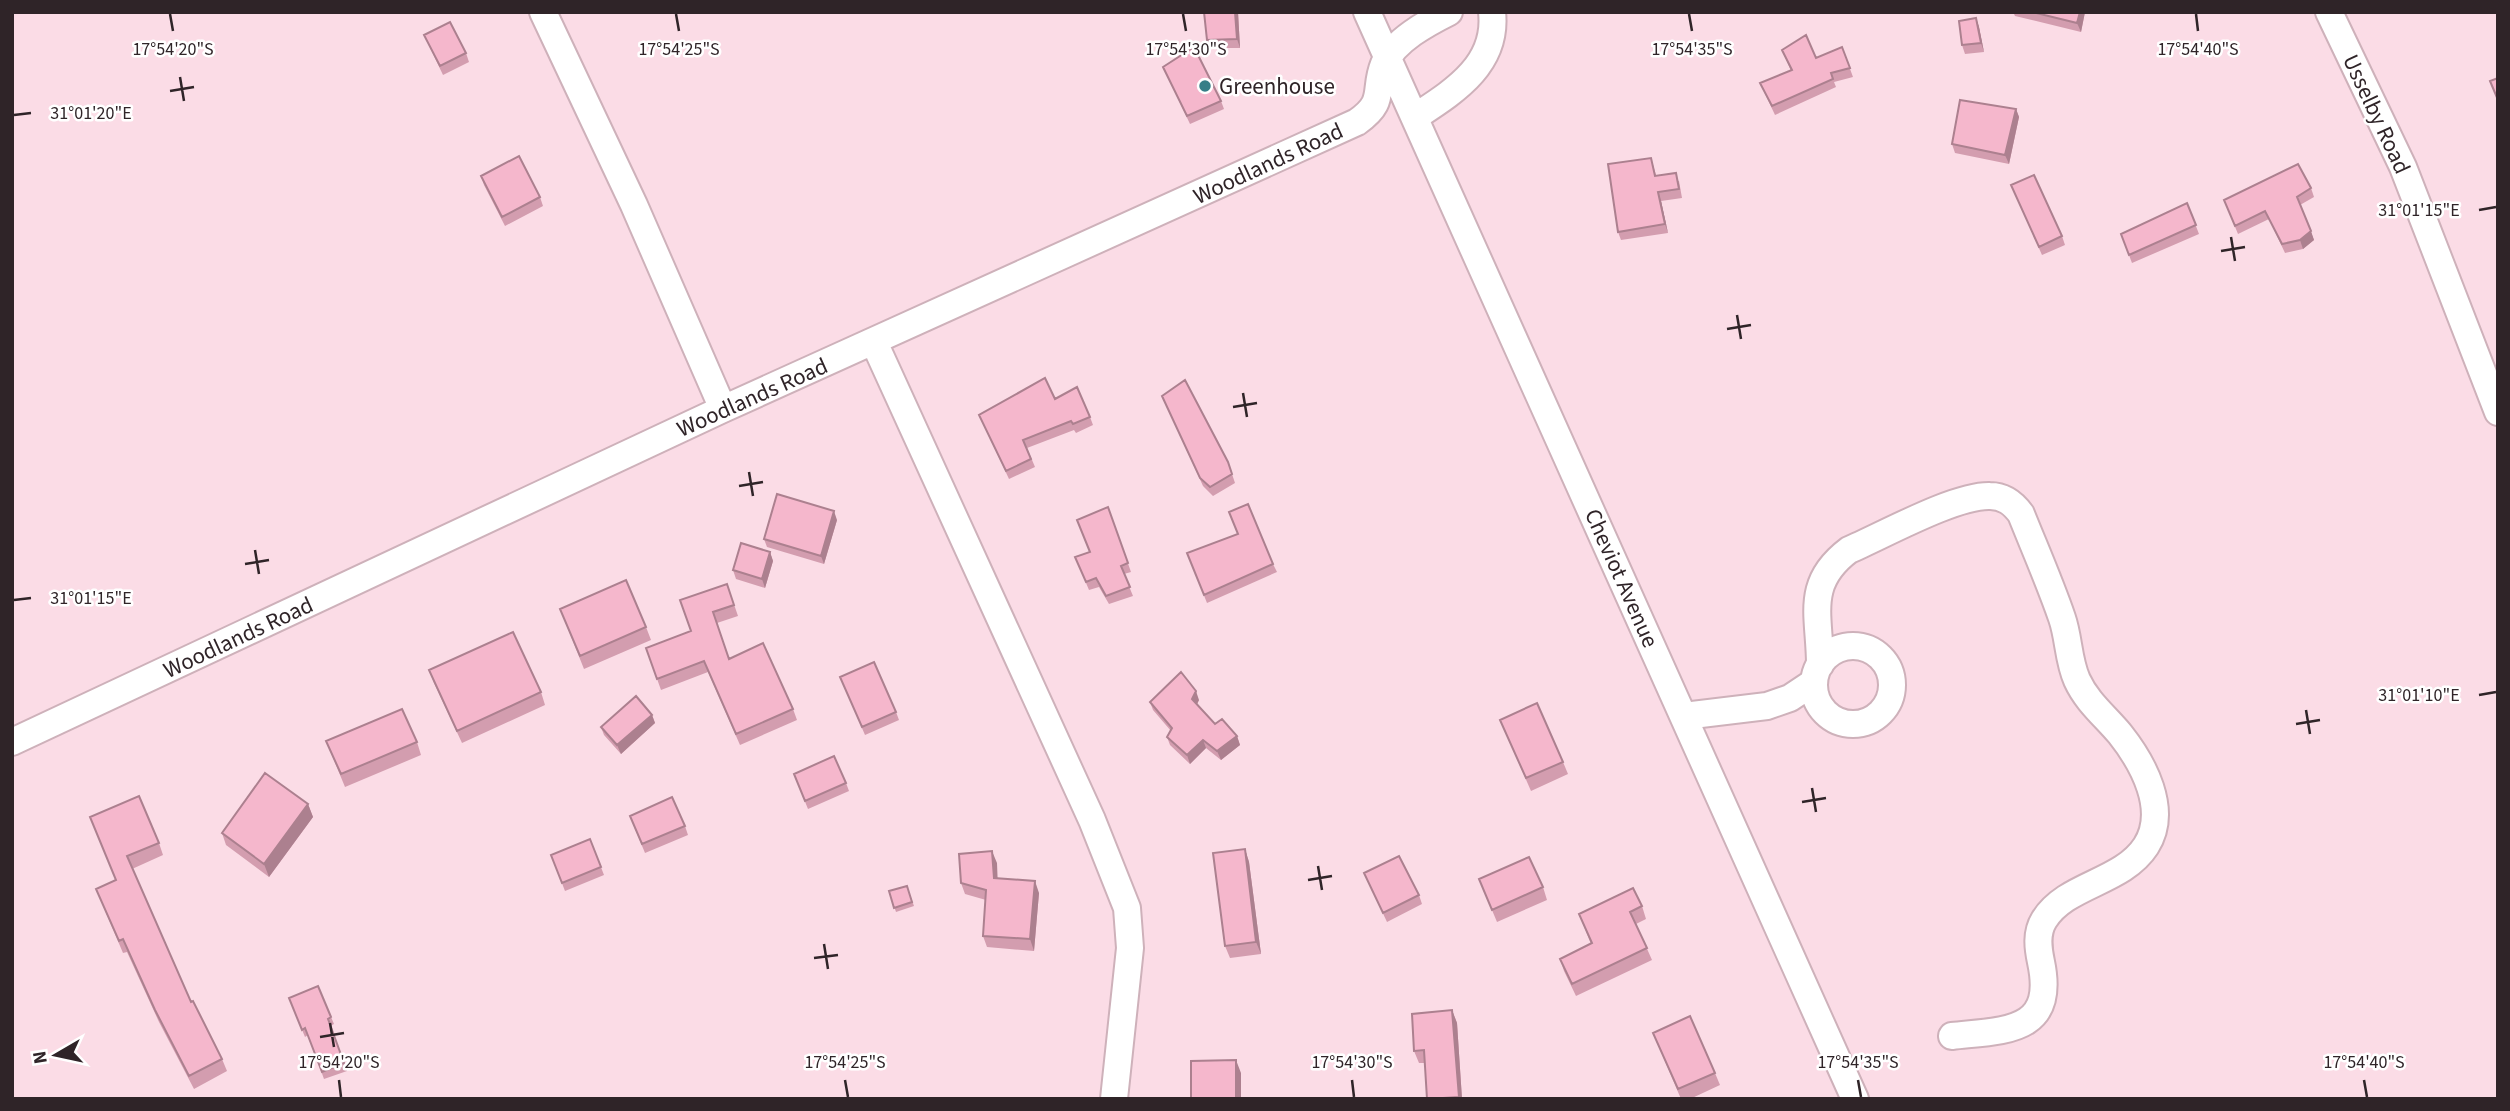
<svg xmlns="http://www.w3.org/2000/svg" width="2510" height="1111" viewBox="0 0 2510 1111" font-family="'Source Sans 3',sans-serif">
	<rect width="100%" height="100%" fill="#fbdce6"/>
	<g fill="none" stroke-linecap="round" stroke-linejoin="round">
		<!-- minor casing -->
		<g stroke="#ceb1ba" stroke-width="30">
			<path id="minor" d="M543,12L634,205L723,409
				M1367,12L1855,1099
				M2329,12L2403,167L2498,412
				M1415,117C1453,92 1498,65 1492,12
				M874,342L1092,820L1127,908L1130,948L1114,1099
				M1814 685a39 39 0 1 1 78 0a39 39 0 1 1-78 0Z
				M1820,665C1820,616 1804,584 1849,550C1884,535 1955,495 1990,496C2004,496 2013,503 2021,514C2035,549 2050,583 2062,618C2069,638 2068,660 2077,680C2087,702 2105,716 2120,734C2143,763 2169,810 2146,846C2122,883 2066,884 2044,920C2036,933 2038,948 2041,962C2056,1033 2006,1030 1952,1036
				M1684,716L1767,706L1790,698L1814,682
				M12,742L723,409L1357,122C1387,101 1373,91 1384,64C1395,40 1427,23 1449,12"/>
		</g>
		<!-- minor -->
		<use href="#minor" stroke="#fff" stroke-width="26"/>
	</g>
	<!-- wall -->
	<path fill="#d39daf" d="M1238,12L1240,48H1210L1207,40Z
		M2013,12H2085L2081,32L2015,16Z
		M1976,18L1979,27L1984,52L1965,54L1962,45Z
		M424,35L466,53L469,62L443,75Z
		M1842,47L1853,77L1834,82L1836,87L1775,115L1760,83L1791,71L1782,50L1816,58Z
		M1163,67L1221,101L1224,109L1190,124Z
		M2016,109L2019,117L2009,164L1955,153L1952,144Z
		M1651,158L1656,175L1679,181L1682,198L1661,201L1668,233L1621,240L1618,232Z
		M481,176L540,197L543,206L505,226L484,185Z
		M2011,185L2062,236L2065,245L2042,255Z
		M2311,188L2314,197L2300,205L2314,240L2303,249L2285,253L2269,219L2238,234L2224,200Z
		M2187,203L2199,234L2132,263L2121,234Z
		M1162,396L1228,462L1235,483L1213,496L1203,486Z
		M1055,399L1090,417L1093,425L1076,433L1074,430L1027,448L1035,467L1009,479L979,415Z
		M1108,507L1131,572L1124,574L1133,596L1109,604L1099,587L1089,590L1075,557L1089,552Z
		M837,520L824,564L767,547L764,539Z
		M1238,534L1273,564L1277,572L1207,603L1187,553Z
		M770,552L773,561L765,588L736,579L733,570Z
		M727,584L738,616L717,623L729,659L793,709L797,720L740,745L708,672L661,690L646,648L691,631Z
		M560,609L646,627L651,640L584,669Z
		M429,670L541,692L545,705L462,743L434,683Z
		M840,677L896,712L899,720L865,735Z
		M1199,700L1197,704L1215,724L1237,736L1240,745L1221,760L1206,748L1190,764L1170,745L1167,737L1171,731L1153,710L1150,702Z
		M652,715L655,723L621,754L604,735L601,727Z
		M1500,720L1563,762L1568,774L1531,791Z
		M326,741L417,742L421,755L345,787Z
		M797,782L846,783L849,791L808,809Z
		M308,804L313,817L269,877L226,845L222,833Z
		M90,817L159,843L163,855L132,869L191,1002L222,1059L227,1071L194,1089L159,1022L127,952L123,953L101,901L96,889L116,880Z
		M633,824L685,826L688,835L645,853Z
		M590,839L604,875L565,891L551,855Z
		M1245,849L1249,862L1261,954L1230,958L1225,946Z
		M997,863V878L1039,893L1034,951L987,947L983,936L986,900L965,894L961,883Z
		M1364,873L1419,895L1422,904L1387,922Z
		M1479,879L1543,887L1547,900L1497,922Z
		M907,886L914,906L896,912L889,891Z
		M1642,906L1646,919L1636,924L1652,960L1576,996L1564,971L1560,959L1591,944L1579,914Z
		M318,986L334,1024L330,1026L347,1071L324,1079L308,1035L305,1037L289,998Z
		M1452,1010L1457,1023L1462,1099H1427L1425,1063H1419L1414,1051Z
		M1653,1033L1715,1073L1720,1085L1690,1099H1681Z"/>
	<!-- shaded-wall -->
	<path fill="#ac808f" d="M1235,12H1238L1240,48L1237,39Z
		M2080,12H2085L2081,32L2077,23Z
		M1976,18L1979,27L1984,52L1981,43Z
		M2016,109L2019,117L2009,164L2005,155Z
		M1658,192L1661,201L1668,233L1665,224Z
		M2311,231L2314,240L2303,249L2300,240Z
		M834,511L837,520L824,564L821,556Z
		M770,552L773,561L765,588L762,579Z
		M1196,691L1199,700L1195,708L1192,699Z
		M652,715L655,723L621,754L617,745Z
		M1237,736L1240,745L1221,760L1217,751Z
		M1203,740L1206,748L1190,764L1187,755Z
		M308,804L313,817L269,877L264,864Z
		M1245,849L1249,862L1261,954L1256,942Z
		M992,851L997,863L998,889L994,878Z
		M1035,881L1039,893L1034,951L1030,939Z
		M1452,1010L1457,1023L1462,1099H1460L1459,1097Z
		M1236,1060L1241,1073V1099H1236Z"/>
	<!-- building -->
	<path fill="#f5b7cc" stroke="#ac808f" stroke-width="2" d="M1204,12H1235L1237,39L1207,40Z
		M2032,12H2080L2077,23Z
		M1976,18L1981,43L1962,45L1959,21Z
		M450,22L466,53L440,66L424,35Z
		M1806,35L1816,58L1842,47L1850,68L1831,73L1833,79L1772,106L1760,83L1792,70L1782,50Z
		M1194,47L1221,101L1187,116L1163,67Z
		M2498,78V100L2490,81Z
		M1960,100L2016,109L2005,155L1952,144Z
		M519,156L540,197L502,217L481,176Z
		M1651,158L1655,176L1676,173L1679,189L1658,192L1665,224L1618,232L1608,164Z
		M2298,164L2311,188L2297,197L2311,231L2300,240L2282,244L2265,211L2235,226L2224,200Z
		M2034,175L2062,236L2039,247L2011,185Z
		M2187,203L2196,225L2129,255L2121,234Z
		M1045,378L1055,399L1077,387L1090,417L1073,424L1071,421L1023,440L1031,459L1006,471L979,415Z
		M1185,380L1228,462L1232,474L1210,487L1200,478L1162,396Z
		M777,494L834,511L821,556L764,539Z
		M1248,504L1273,564L1204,595L1187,553L1238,534L1229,512Z
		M1108,507L1128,563L1121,566L1130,587L1106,596L1096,578L1086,582L1075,557L1090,552L1077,520Z
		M741,543L770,552L762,579L733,570Z
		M626,580L646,627L580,656L560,609Z
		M727,584L734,605L713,612L729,659L763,643L793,709L736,734L704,661L657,679L646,648L691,631L680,600Z
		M513,632L541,692L457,731L429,670Z
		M874,662L896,712L862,727L840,677Z
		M1181,672L1196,691L1192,699L1215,724L1222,719L1237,736L1217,751L1203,740L1187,755L1167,737L1172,728L1150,702Z
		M636,696L652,715L617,745L601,727Z
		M1537,703L1563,762L1526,778L1500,720Z
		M402,709L417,742L341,774L326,741Z
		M834,756L846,783L805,801L794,774Z
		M265,773L308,804L264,864L222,833Z
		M139,796L159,843L127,856L191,1002L193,1001L222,1059L189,1076L155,1010L123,939L119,941L96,889L116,880L90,817Z
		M672,797L685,826L642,844L630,816Z
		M590,839L601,867L562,883L551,855Z
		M1245,849L1256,942L1225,946L1213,853Z
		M992,851L994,878L1035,881L1030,939L983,936L986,890L961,883L959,854Z
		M1399,856L1419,895L1383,913L1364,873Z
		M1529,857L1543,887L1492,910L1479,879Z
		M907,886L912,902L894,908L889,891Z
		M1633,888L1642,906L1630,912L1647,948L1572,984L1560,959L1592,943L1579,914Z
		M318,986L331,1017L328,1019L344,1063L322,1072L305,1028L302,1030L289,998Z
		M1452,1010L1459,1097L1427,1099L1424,1050L1414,1051L1412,1014Z
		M1690,1016L1715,1073L1678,1089L1653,1033Z
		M1236,1060V1099H1191V1061Z"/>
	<!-- ticks -->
	<path fill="none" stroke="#2f2428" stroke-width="2.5" d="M170,14L173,31M676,14L679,31M1183,14L1186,31M1689,14L1692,31M2196,14L2198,31M180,77L184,101M170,91L194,87M14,115L31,113M2479,210L2496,207M2231,237L2235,261M2221,251L2245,247M1737,315L1741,339M1727,329L1751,325M1243,393L1247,417M1233,407L1257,403M749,472L753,496M739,486L763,482M255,550L259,574M245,564L269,560M14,600L31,598M2479,695L2496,692M2306,710L2310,734M2296,724L2320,720M1812,788L1816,812M1802,802L1826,798M1318,866L1322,890M1308,880L1332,876M824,944L828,969M814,958L838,955M330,1023L334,1047M320,1037L344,1033M339,1080L341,1097M845,1080L848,1097M1352,1080L1354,1097M1858,1080L1861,1097M2364,1080L2367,1097"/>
	<!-- markers -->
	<circle fill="#367e87" stroke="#fff" stroke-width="2.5" cx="1205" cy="86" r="7"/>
	<g text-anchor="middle" stroke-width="5" stroke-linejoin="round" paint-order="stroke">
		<!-- poi labels -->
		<g font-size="23" fill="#2f2428" stroke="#fff" text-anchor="start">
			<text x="1219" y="94">Greenhouse</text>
		</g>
		<!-- street labels -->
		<g font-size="23" fill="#2f2428" stroke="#fff">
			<text transform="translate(2377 114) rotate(65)" y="8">Usselby Road</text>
			<text transform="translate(1268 163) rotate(-25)" y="8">Woodlands Road</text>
			<text transform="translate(752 397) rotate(-24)" y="8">Woodlands Road</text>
			<text transform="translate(1622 578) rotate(66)" y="8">Cheviot Avenue</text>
			<text transform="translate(238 637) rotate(-25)" y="8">Woodlands Road</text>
		</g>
	</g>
	<g font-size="18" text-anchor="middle" fill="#2f2428" stroke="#fff" stroke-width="5" stroke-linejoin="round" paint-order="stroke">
		<text x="173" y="55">17°54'20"S</text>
		<text x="679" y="55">17°54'25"S</text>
		<text x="1186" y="55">17°54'30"S</text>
		<text x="1692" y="55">17°54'35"S</text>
		<text x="2198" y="55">17°54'40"S</text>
		<text x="91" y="119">31°01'20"E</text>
		<text x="2419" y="216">31°01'15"E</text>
		<text x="91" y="604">31°01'15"E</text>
		<text x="2419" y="701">31°01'10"E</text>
		<text x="339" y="1068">17°54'20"S</text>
		<text x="845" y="1068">17°54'25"S</text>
		<text x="1352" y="1068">17°54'30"S</text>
		<text x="1858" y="1068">17°54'35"S</text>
		<text x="2364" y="1068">17°54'40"S</text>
	</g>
	<!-- border -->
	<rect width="2510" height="1111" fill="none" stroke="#2f2428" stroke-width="28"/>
	<!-- north arrow -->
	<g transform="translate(56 1055) rotate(261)" stroke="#ffffff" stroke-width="5" paint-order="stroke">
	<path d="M0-5L12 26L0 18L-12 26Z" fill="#2f2428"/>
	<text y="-10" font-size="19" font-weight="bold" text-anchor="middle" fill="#2f2428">N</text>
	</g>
</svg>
